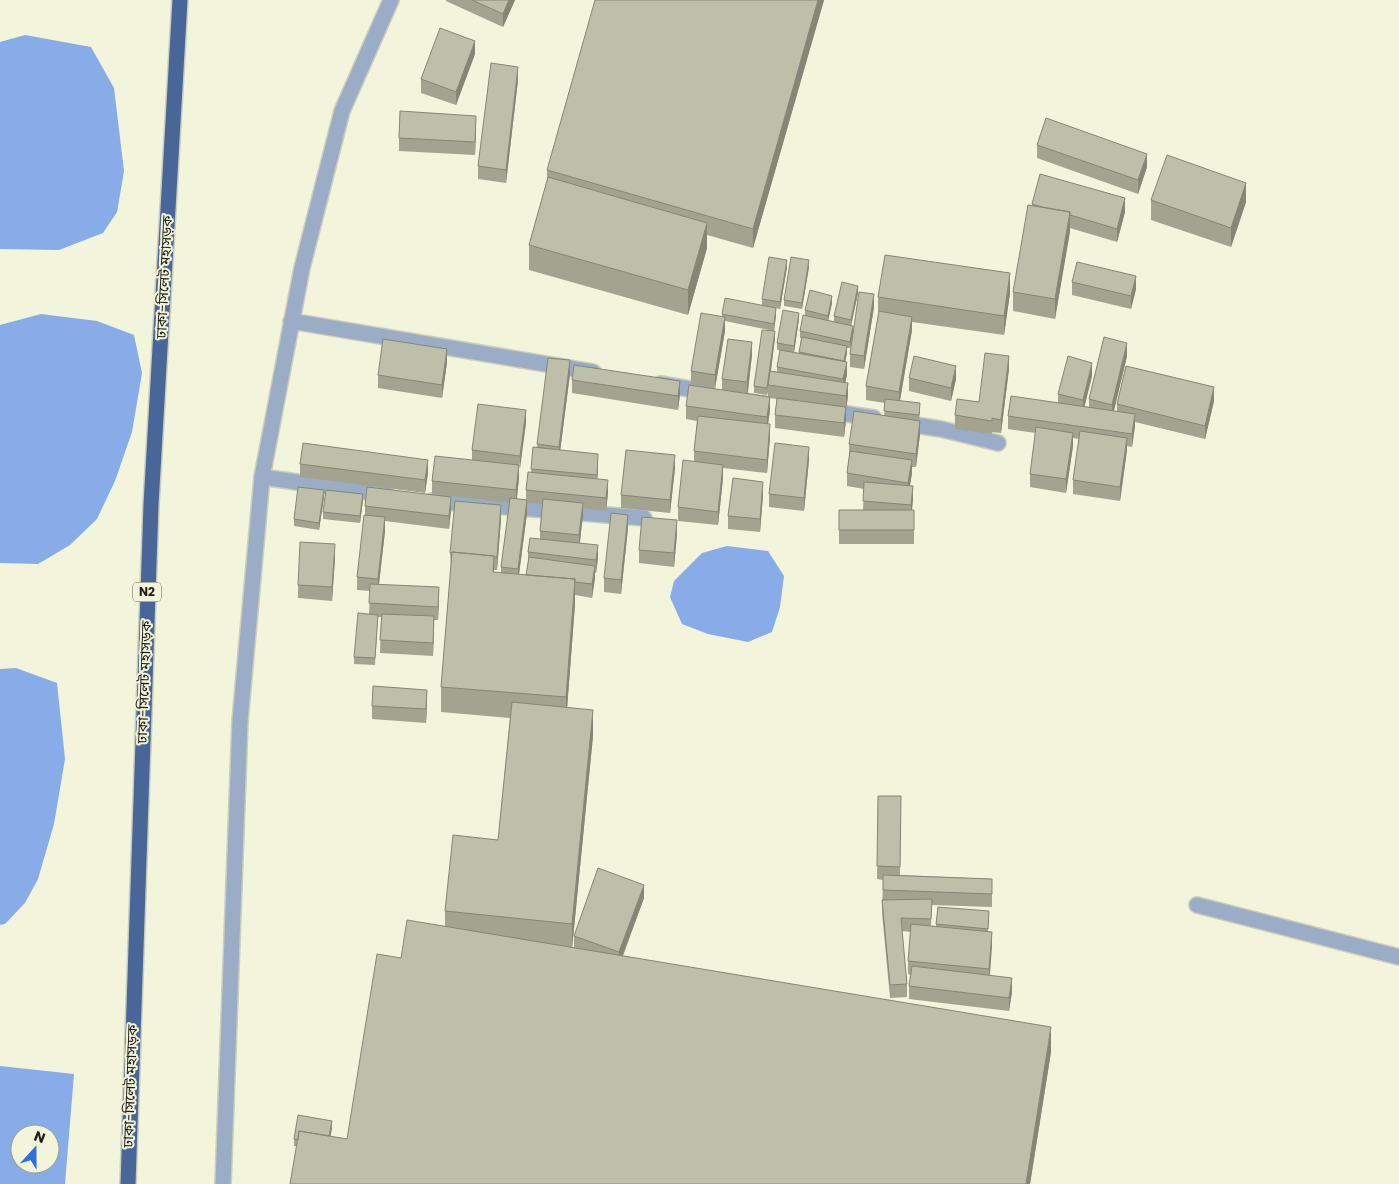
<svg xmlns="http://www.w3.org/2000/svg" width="1399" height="1184" viewBox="0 0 1399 1184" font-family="Poppins,'Noto Sans Bengali',sans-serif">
	<rect width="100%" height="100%" fill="#f2f4dc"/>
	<!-- water -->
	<path fill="#88ace8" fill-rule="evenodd" d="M25,35L91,47L114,88L124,171L117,212L103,233L59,250L0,249V42Z
		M41,314L97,321L134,335L142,373L132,432L115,481L97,519L70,545L38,564L0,563V325Z
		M727,546L768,551L784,576L780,607L772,632L748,642L708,634L682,624L670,597L674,581L702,553Z
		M16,668L57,683L65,759L54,824L38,879L25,903L5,924L0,925V669Z
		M0,1066L74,1074L65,1184H0ZM20,1134H50V1164H20Z"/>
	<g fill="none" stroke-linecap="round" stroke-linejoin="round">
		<!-- minor casing -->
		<g stroke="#ccceb9" stroke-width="18">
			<path id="minor" d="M291,321L593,372
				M660,384L708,392
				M827,411L874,418
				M902,423L941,429L998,443
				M262,477L387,495
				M432,501L644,518
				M1197,905L1399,957
				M223,1184L240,721L262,477L302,268L342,111L391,0"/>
		</g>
		<!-- trunk casing -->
		<g stroke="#ccceb9" stroke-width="18">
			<path id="trunk" d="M128,1184L151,505L180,0"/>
		</g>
		<!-- minor -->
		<use href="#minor" stroke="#9bacc7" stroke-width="15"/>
		<!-- trunk -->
		<use href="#trunk" stroke="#486698" stroke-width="15"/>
	</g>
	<!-- wall -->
	<path fill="#a3a490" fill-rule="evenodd" d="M446,0H515L503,27L446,1Z
		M824,0L753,248L707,235V248L688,315L529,270V245L547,181V170Z
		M475,54L456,105L421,93V79Z
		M518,80L506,183L478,179V166Z
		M476,129L475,155L399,151V138Z
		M1037,145L1147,167L1138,194L1037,158Z
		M1151,200L1246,202L1231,247L1151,220Z
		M1032,204L1125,212L1117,242L1070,228L1055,319L1013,311V292Z
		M787,267L780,309L762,305V299Z
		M809,267L802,309L784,306V300Z
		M1072,282L1136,289L1131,309L1072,295Z
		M858,293L851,325L853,331L874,307L864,369L850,367V354L852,337L850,348H847V353L845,361L847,375L845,382L848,396L846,410V420L844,437L775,428V415L777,399L770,398V410L768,424L770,437L767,473L723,468V478L718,525L678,521V507L694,461V451L697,421L686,419V406L722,390V379L752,355L748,393L768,396V392L767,395L754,393V386L775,338L771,371L777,372V367L780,350H777V343L799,319L794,352L799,353L801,338H800V331L805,315V310L832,303L828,320L834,322V316Z
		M1010,293L1004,335L912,322V330L900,401L920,410L919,421L920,434L916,467H912V473L910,486L913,499L912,510H914V544H839V510H863L864,489L847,486V473L849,457V444L884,416L885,403L866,400V386L878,316V297Z
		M722,314L776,315L774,331L725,321V331L715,388L691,384V371L722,317Z
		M1127,356L1114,411H1117V404L1214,401L1205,439L1135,422L1132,447L1127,446L1120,501L1073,494V480L1079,439L1073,438V446L1066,493L1030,487V474L1036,433L1008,429V416L1058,403V394L1092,376L1084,406L1089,407V399Z
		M447,362L442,398L378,388V375Z
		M1009,369L1001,433L992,432V434L955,429V415L979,402Z
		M570,374L560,450L598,467L597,479L608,493L606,511L583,508L580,543L598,558L596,573H595L592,598L575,595V604L567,708L593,736L572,947L574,948V936L644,898L623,956L1051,1052L1030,1184H290L297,1146H294V1139L332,1128L330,1136L347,1139L401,958L445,926V911L498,840L510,718L441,712V687L451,566L450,553L501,519L497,570H494V572L501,573V567L510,503L432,494V481L472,460V450L526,423L519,469V478L517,499L526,500V490L531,472L533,447L537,448V444ZM527,503L543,504L540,531V539L528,552V563L526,575L519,574L527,513Z
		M909,378L956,379L951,401L909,391Z
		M572,380L680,394L678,410L572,393Z
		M809,460L804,511L769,507V494Z
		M300,464L428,473L425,493L300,477Z
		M675,468L670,513L621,508V495Z
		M763,495L760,532L728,529V516Z
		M324,497L319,530L294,526V519Z
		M363,500L360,523L323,519V512Z
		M365,506L451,510L449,529L385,521V531L379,584L439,600L438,620H434L433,656L380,653L381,617H378L375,665L354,664V657L369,614L370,591L357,590V577L365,515Z
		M628,528L621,594L604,592V578Z
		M677,534L674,567L639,563V550Z
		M335,558L332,601L298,598V585Z
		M427,703L426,723L372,719V706Z
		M878,796H901L900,875L992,879V907L932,905L931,926H936L938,907L989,918L988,931L992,945L990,976L1012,992L1009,1011L909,999V986L911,975L908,974V961L911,932L902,931L907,984V997L890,998L882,913L883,880L877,879Z"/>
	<!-- shaded-wall -->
	<path fill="#848676" d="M509,0H515L503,27V14Z
		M818,0H824L753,248V229Z
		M475,41V54L456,105V92Z
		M518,67V80L506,183V170Z
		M476,116V129L475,155V142Z
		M1147,154V167L1138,194V180Z
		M1246,183V202L1231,247V228Z
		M1125,198V212L1117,242V229Z
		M1070,212V232L1055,319V299Z
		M707,223V248L688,315V290Z
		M787,260V267L780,309V302Z
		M809,260V267L802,309V303Z
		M1010,273V293L1004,335V316Z
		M1136,276V289L1131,309V296Z
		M858,286V293L851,326V320Z
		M874,294V307L864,369V356Z
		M832,296V303L828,322V316Z
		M776,308V315L774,331V324Z
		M799,313V319L794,353V346Z
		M725,317V331L715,388V375Z
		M912,317V330L899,405V392Z
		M853,326V332L850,348V342Z
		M775,331V338L769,385H768Z
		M752,342V355L747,395V382Z
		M1127,343V356L1112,418V405Z
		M847,346V353L844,368V361Z
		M447,349V362L442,398V385Z
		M1009,356V369L1001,433V420Z
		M570,360V374L559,460V447Z
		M847,362V375L843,392V379Z
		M1092,363V376L1083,413V400Z
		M956,366V379L951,401V388Z
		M680,381V394L678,410V396Z
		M848,383V396L846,410V396Z
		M1214,387V401L1205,439V426Z
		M770,397V410L767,431V417Z
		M846,407V420L844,437V423Z
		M526,410V423L520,469V456Z
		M1135,414V427L1132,447V434Z
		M920,421V434L916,467V454Z
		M770,424V437L767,473V460Z
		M1073,433V446L1066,493V479Z
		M1127,438V451L1120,501V487Z
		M809,447V460L804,511V498Z
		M598,454V467L597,488V475Z
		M675,455V468L670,513V500Z
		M428,460V473L425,493V480Z
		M912,460V473L908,496V483Z
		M519,465V478L516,504V490Z
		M723,465V478L718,525V512Z
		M608,480V493L606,511V498Z
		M763,482V495L760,532V519Z
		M913,486V499L911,518V505Z
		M324,490V497L319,530V523Z
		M363,494V500L360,523V516Z
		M451,497V510L449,529V516Z
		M527,500V513L518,582V569Z
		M583,503V516L579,549V535Z
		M501,505V519L497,570V557Z
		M628,515V528L621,594V580Z
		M385,517V531L378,592V579Z
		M677,520V534L674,567V553Z
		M335,544V558L332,601V587Z
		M598,545V558L596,573V560Z
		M494,556V581L493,572Z
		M595,566V579L592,598V584Z
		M575,579V604L566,723V697Z
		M439,587V600L438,620V607Z
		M434,616V630L433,656V643Z
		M427,690V703L426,723V709Z
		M593,710V736L572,949V924Z
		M644,885V898L619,965V952Z
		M992,932V945L989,982V969Z
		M1012,978V992L1009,1011V998Z
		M1051,1027V1052L1030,1184H1026Z
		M332,1121V1128L328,1151V1145Z"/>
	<!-- building -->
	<path fill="#bdbfa8" stroke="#848676" d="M472,0H509L503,14Z
		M595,0H818L753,229L547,170Z
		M440,28L475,41L456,92L421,79Z
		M491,63L518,67L506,170L478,166Z
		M400,111L476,116L475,142L399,138Z
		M1046,118L1147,154L1138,180L1037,145Z
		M1167,155L1246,183L1231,228L1151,200Z
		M1040,174L1125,198L1117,229L1070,215V212L1042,207L1032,204Z
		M548,177L707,223L688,290L529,245Z
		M1028,205L1070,212L1055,299L1013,292Z
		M885,255L1010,273L1004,316L878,297Z
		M769,257L787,260L780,302L762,299Z
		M791,257L809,260L802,303L784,300Z
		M1077,262L1136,276L1131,296L1072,282Z
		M842,282L858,286L851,320L834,316Z
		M810,290L832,296L828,316L805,310Z
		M859,292L874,294L864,356L850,354Z
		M725,298L776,308L774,324L722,314Z
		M783,310L799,313L794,346L777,343Z
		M879,311L912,317L899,392L866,386Z
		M701,313L725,317L715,375L691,371Z
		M803,315L853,326L850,342L800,331Z
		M762,330L775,331L767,388L754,386Z
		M802,337L847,346L844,361L799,352Z
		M1104,337L1127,343L1112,405L1089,399Z
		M383,339L447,349L442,385L378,375Z
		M728,339L752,342L747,382L722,379Z
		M780,350L847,362L843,379L777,367Z
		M985,353L1009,356L1001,420L992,418V421L955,415L957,399L979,402Z
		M914,356L956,366L951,388L909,378Z
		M1068,356L1092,363L1083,400L1058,394Z
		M548,358L570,360L559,447L537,444Z
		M574,365L680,381L678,396L572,380Z
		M1126,366L1214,387L1205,426L1117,404Z
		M770,371L848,383L846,396L768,385Z
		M689,385L770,397L767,417L686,406Z
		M1011,396L1135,414L1132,434L1008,416Z
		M777,398L846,407L844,423L775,415Z
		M885,399L920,403L919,415L884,411Z
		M478,404L526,410L520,456L472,450Z
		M854,411L920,421L916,454L849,444Z
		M698,416L770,424L767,460L694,451Z
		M1036,427L1073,433L1066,479L1030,474Z
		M1080,431L1127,438L1120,487L1073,480Z
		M303,443L428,460L425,480L300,464Z
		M775,443L809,447L804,498L769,494Z
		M533,447L598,454L597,475L531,469Z
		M626,450L675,455L670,500L621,495Z
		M850,451L912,460L908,483L847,473Z
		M435,456L519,465L516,490L432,481Z
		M683,460L723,465L718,512L678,507Z
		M528,472L608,480L606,498L526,490Z
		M733,478L763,482L760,519L728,516Z
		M864,482L913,486L911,505L863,501Z
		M298,487L324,490L319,523L294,519Z
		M367,487L451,497L449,516L365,506Z
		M326,490L363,494L360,516L323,512Z
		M510,498L527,500L518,569L501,567Z
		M543,499L583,503L579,535L540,531Z
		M455,501L501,505L497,557H494V556L452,552V553H450Z
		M839,510H914V530H839Z
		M611,513L628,515L621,580L604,578Z
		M364,515L385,517L378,579L357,577Z
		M642,517L677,520L674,553L639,550Z
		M530,538L598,545L596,560L528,552Z
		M300,542L335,544L332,587L298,585Z
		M452,552L494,556L493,572L575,579L566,697L441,687Z
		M529,557L595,566L592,584L575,582V579L526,575Z
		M370,584L439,587L438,607L369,603Z
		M358,613L378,615L375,658L354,657Z
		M382,614L434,616L433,643L380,640Z
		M373,686L427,690L426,709L372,706Z
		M512,702L593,710L572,924L445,911L453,835L498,840Z
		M878,796H901L900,867L877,866Z
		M598,868L644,885L619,952L574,936Z
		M883,875L992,879V894L883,890Z
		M932,899L931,919L901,918L907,984L890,985L882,900Z
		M938,907L989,911L988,929L936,924Z
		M407,920L1051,1027L1026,1184H290L299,1131L347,1139L377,954L401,958Z
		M911,924L992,932L989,969L908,961Z
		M912,966L1012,978L1009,998L909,986Z
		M298,1115L332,1121L329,1136L299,1131L298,1140L294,1139Z"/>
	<g text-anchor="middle" stroke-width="4" stroke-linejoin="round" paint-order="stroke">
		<!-- shield labels -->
		<rect fill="#f2f4dc" stroke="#5e5f52" stroke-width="1" x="133" y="582.5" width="28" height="19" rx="4"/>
		<g font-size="12" font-weight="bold" fill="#1f1f17">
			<text x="147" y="596">N2</text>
		</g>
		<!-- street labels -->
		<g font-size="14" fill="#1f1f17" stroke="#f2f4dc">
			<text transform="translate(164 277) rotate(-87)" y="5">ঢাকা-সিলেট মহাসড়ক</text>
			<text transform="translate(144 682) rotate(-88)" y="5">ঢাকা-সিলেট মহাসড়ক</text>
			<text transform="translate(130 1086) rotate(-88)" y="5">ঢাকা-সিলেট মহাসড়ক</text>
		</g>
	</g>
	<!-- north arrow -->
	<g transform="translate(35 1149) rotate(21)"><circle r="24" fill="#f2f4dc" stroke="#9e9f8d"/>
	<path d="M0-4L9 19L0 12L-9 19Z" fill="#2e70dd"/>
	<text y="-8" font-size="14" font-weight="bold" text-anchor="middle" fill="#1f1f17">N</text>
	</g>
</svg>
